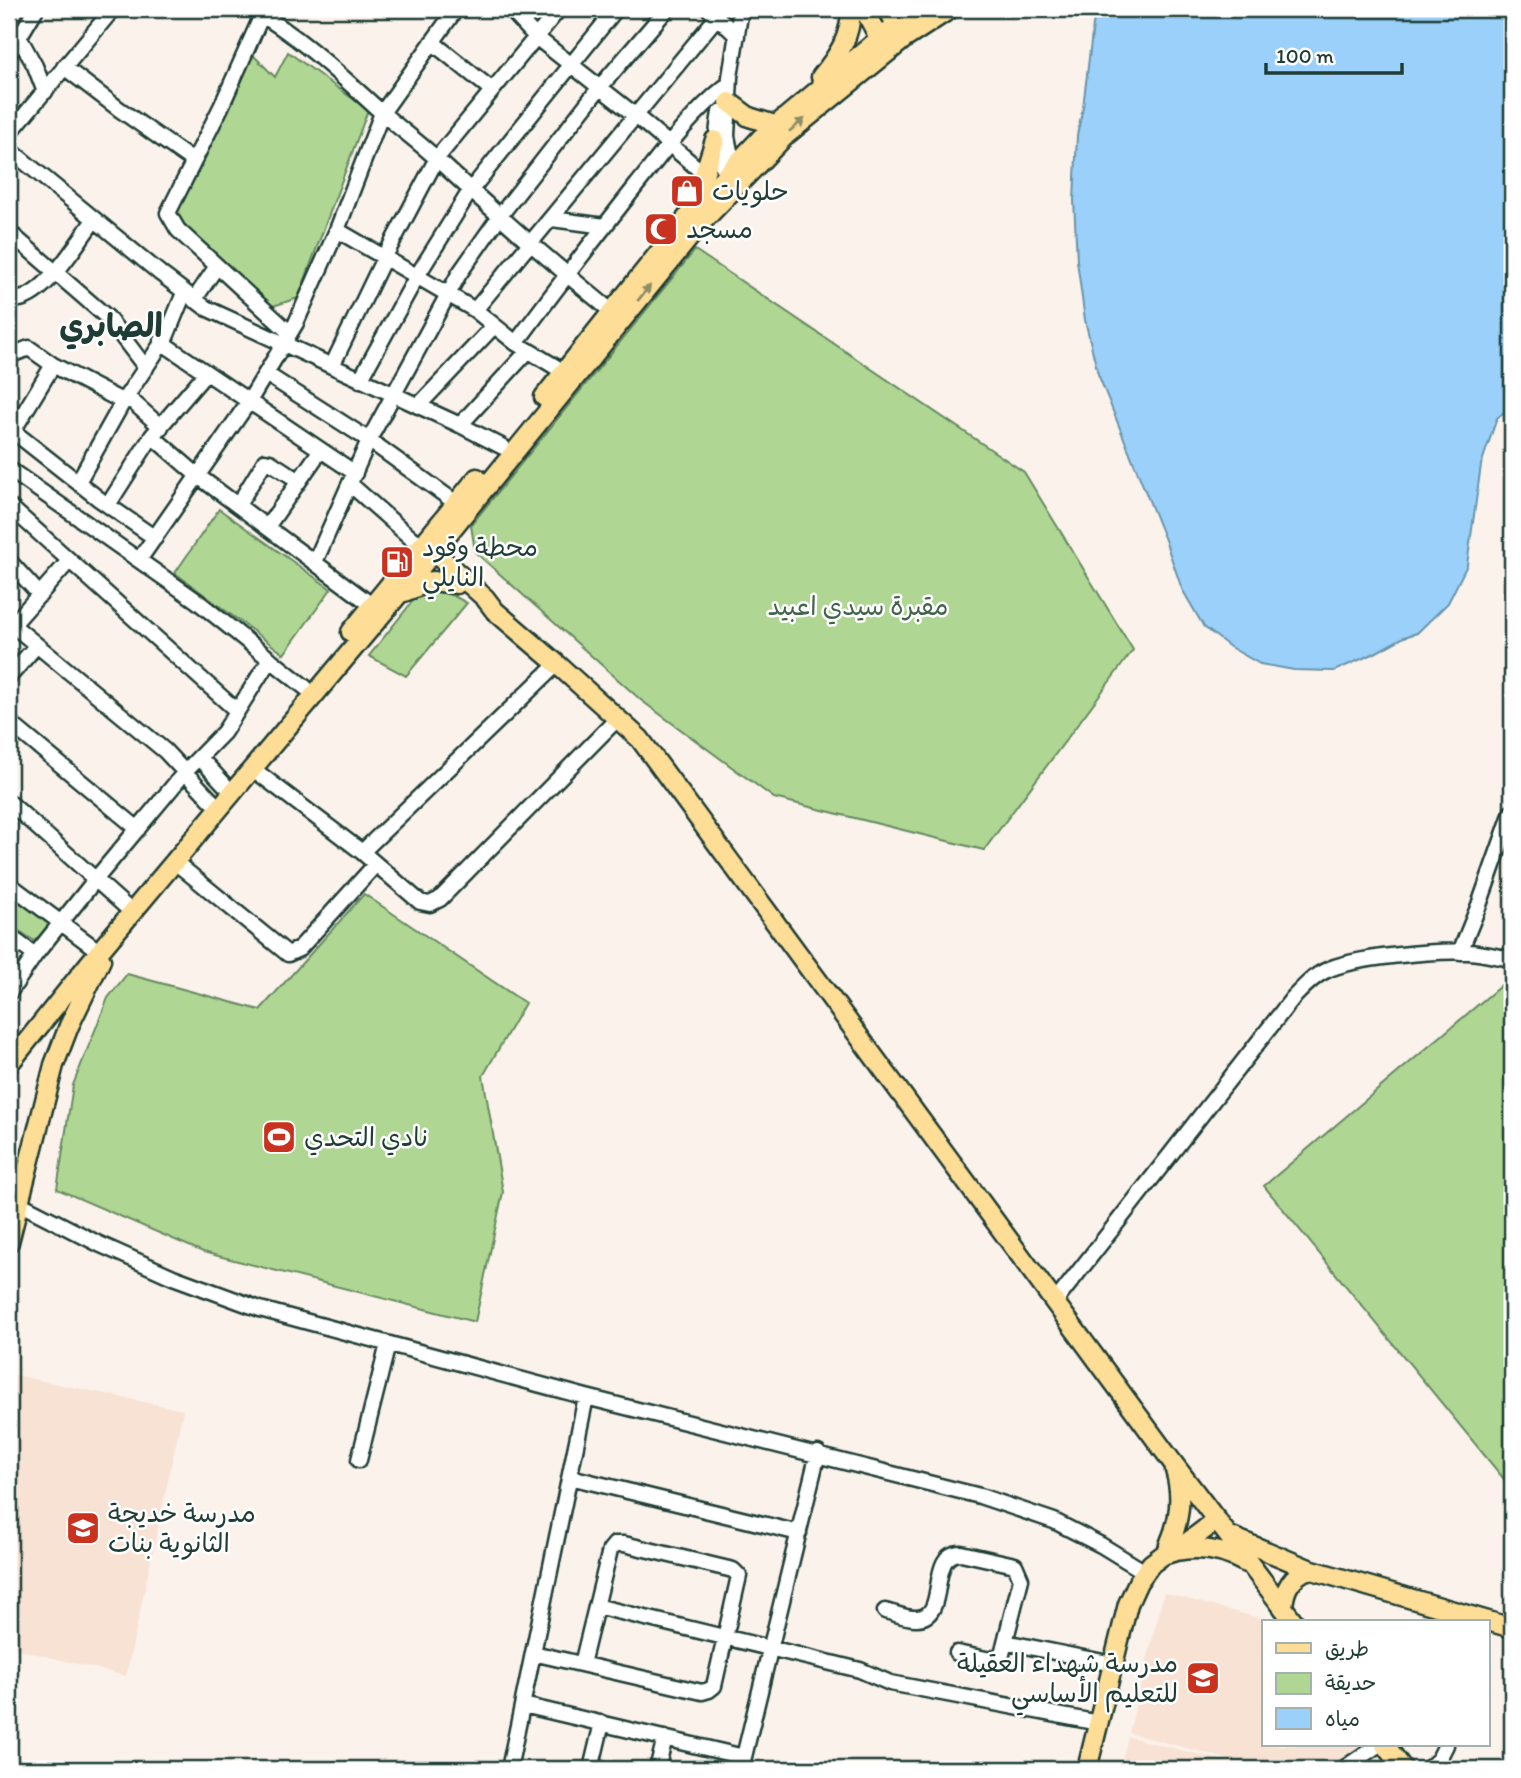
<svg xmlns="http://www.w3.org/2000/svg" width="1521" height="1778" viewBox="0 0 1521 1778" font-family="Itim,'Playpen Sans Arabic',sans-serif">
	<rect width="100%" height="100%" fill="#fbf2eb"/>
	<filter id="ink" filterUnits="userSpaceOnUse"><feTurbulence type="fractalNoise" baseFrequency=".0143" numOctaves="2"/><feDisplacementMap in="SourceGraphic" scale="14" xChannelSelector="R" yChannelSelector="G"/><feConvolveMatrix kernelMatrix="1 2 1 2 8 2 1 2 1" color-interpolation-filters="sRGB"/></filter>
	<g filter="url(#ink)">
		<!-- built -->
		<path fill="#f7e2d4" d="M9,1374L183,1410L126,1676L9,1647Z
			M1164,1593L1274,1622H1264V1745H1364L1333,1769H1266L1129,1733Z
			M1128,1737H1129L1257,1769H1120Z"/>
		<!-- green -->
		<path fill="#afd793" stroke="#678a64" stroke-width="2" d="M250,52L275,77L288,52L368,110L298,298L273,306L169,214Z
			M695,250L1024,472L1133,650L984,850L774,798L642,701L475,552L471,525Z
			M219,509L331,589L284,654L175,573Z
			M429,589L454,596L467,603L406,676L369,656L416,597Z
			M9,894L50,924L36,942L9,924Z
			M364,894L525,1003L483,1076L503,1192L475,1322L203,1252L57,1189L73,1085L108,998L127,974L260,1010Z
			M1512,976V1489L1264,1186Z"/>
		<!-- water -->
		<path fill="#9ad0f9" stroke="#6995aa" stroke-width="2" d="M1095,9H1512V398L1509,408L1497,418L1481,465L1467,565L1448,603L1417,633L1404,637L1375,653L1334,671L1294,670L1260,664L1230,647L1204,627L1182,589L1165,540L1098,374L1085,320L1077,261L1074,200L1077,135L1083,107Z"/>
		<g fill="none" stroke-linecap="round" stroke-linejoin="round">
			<!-- minor casing -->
			<g stroke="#1f3d34" stroke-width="19">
				<path id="minor" d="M252,9C301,37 339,74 381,112C399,128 420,143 438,160C494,212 552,263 611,311
					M510,9L536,37L636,116L703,173
					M709,9L737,36
					M262,15L221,107L168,213L178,230L290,333
					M9,30L19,37L35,66L45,92
					M432,42L492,90
					M9,54L36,9
					M64,67L119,109L193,161
					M720,112C715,142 714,156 732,182
					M9,134L113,9
					M9,149L161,274L206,308L460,425L503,447
					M740,171L730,151L727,136L730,77L741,9
					M552,219L605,226
					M337,230L475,310L516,343L564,372
					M9,232L108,318L146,368
					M9,299C40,307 77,243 94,220
					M194,300L217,266
					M475,310L717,17
					M161,342L355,473
					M516,343C555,290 595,238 636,186C664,151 690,115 725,87
					M9,356L29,348L53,365L116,398L133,402L161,427
					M332,366L384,258L437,158L559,9
					M266,374L369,440L456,503
					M360,380L417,276L470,191L616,9
					M418,406L494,326
					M460,425L528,351
					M9,428L99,499L155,538
					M13,431L53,365
					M152,436L198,476L373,606
					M9,469L197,601L306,688
					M78,482L124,400L166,337L184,293
					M350,484L411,538L424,544
					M108,505L152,436L206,373
					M238,505L265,461L270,462L298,480
					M9,506L237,711
					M267,527L320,451
					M139,560L248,403L296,323L337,230L382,113L456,9
					M9,561L40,595
					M315,562L369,440L459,274L499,217L600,87L667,9
					M9,622L165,751L212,801
					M9,629L69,561
					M9,677L36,646
					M9,722L138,829
					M200,758L225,785
					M253,769L362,852L420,902L430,904L440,899L618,718
					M9,802L125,906
					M362,852L557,664
					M175,862L288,954L299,949L376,864
					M9,884L92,946
					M9,936L35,955
					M1460,952L1479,905L1512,812
					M9,993L35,955L95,880L185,772L224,732L270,659
					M9,1198L99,1244L173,1277L260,1309L586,1397L980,1496L1054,1521L1101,1545L1145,1572
					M1055,1302L1292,999C1302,989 1312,977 1325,971C1352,957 1438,950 1469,952C1484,953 1498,957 1512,959
					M359,1460L388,1344
					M570,1477L799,1533
					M596,1606L860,1670L890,1683L1099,1723
					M885,1611C895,1613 907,1619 917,1618C950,1617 926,1553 961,1553L1015,1565L1021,1579L1002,1654L991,1660L957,1653
					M1005,1642L1113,1664
					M533,1653L702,1692L709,1690L714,1686L739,1576L733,1570L624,1544H615L610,1550L582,1664
					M523,1705L744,1757
					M509,1769L586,1397
					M591,1769L602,1723
					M657,1769L665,1738
					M741,1769L818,1453
					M1343,1769L1378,1745
					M1428,1769L1439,1759L1446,1745"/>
			</g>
			<!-- major casing -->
			<g stroke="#1f3d34" stroke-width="23">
				<path id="major" d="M864,9L885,49
					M888,9L902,36
					M821,77C838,56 851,37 851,9
					M729,102L749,117L775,125
					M694,206L715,140
					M544,397L693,210L761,138L896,25L924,9
					M425,544L485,598L495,611L557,664L640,739L1173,1463L1294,1622
					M404,592L432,581L457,584
					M351,632L477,478
					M9,1064L88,965L398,595L702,222L786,135L904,39L950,9
					M9,1242L54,1065L69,1026L101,960
					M1230,1536L1309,1569L1512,1628
					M1169,1545C1180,1520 1183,1496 1175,1470
					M1176,1551C1201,1546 1224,1550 1246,1563
					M1283,1608C1284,1589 1291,1576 1309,1569
					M1385,1745L1403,1769
					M1087,1769L1128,1604L1138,1582L1151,1564L1163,1555L1176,1551L1217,1520"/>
			</g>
			<!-- minor -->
			<use href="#minor" stroke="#fff" stroke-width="14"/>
			<!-- major -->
			<use href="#major" stroke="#fedd96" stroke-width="18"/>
		</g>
		<!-- one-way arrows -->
		<defs><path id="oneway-solid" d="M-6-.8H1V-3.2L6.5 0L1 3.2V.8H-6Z" transform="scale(1.75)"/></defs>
		<g fill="#8e8d65">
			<use href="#oneway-solid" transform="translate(797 125) rotate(-40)"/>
			<use href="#oneway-solid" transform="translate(644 293) rotate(-51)"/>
		</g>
	</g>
	<!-- icons -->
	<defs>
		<g id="shop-square" transform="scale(1.75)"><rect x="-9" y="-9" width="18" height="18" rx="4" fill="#c8321e" stroke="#fff"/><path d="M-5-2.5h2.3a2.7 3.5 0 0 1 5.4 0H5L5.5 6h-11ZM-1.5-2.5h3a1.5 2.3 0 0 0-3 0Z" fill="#fff"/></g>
		<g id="mosque-square" transform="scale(1.75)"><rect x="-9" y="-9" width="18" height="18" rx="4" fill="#c8321e" stroke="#fff"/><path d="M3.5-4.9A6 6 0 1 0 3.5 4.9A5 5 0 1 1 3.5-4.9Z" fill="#fff"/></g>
		<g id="fuel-square" transform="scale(1.75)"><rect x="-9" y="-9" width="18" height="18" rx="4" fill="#c8321e" stroke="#fff"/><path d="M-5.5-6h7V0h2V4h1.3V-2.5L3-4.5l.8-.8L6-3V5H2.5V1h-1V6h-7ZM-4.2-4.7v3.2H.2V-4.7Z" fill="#fff"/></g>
		<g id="stadium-square" transform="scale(1.75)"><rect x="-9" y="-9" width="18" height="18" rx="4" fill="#c8321e" stroke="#fff"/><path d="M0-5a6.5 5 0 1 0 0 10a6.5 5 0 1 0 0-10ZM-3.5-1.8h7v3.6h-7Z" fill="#fff"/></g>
		<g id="school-square" transform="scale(1.75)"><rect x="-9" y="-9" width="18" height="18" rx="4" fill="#c8321e" stroke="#fff"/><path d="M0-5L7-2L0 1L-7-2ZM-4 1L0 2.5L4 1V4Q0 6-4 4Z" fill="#fff"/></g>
	</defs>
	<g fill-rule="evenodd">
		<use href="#shop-square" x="687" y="191"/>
		<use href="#mosque-square" x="661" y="229"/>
		<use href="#fuel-square" x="397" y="562"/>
		<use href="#stadium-square" x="279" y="1137"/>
		<use href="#school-square" x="83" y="1528"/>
		<use href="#school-square" x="1203" y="1678"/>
	</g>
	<g text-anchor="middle" stroke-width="5" stroke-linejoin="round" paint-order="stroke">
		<!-- poi labels -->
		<g font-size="26" fill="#1f3d34" stroke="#fff" text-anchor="start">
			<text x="712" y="200">حلويات</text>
			<text x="686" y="238">مسجد</text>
			<text x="422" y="556">محطة وقود<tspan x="422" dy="30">النايلي</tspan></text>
			<text x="304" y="1146">نادي التحدي</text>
			<text x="108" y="1522">مدرسة خديجة<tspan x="108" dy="30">الثانوية بنات</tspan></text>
			<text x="1178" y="1672" text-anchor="end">مدرسة شهداء العقيلة<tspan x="1178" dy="30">للتعليم الأساسي</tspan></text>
		</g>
		<!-- park labels -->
		<g font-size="26" fill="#43644c" stroke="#fff">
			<text x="858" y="615">مقبرة سيدي اعبيد</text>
		</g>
		<!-- district labels -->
		<g font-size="33" font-weight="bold" fill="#1f3d34" stroke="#fff">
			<text x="111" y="337">الصابري</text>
		</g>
	</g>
	<!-- margin -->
	<rect width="1521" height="1778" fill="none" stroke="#fff" stroke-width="35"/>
	<rect x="18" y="18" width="1486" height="1743" fill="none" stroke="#1f3d34" stroke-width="2.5" filter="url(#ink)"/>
	<!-- legend -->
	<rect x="1262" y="1620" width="228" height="126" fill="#ffffff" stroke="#a5b1ae" stroke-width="2"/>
	<rect x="1276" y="1643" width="35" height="10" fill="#fedd96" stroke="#a5b1ae" stroke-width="2"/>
	<text x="1325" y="1656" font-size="21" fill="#1f3d34">طريق</text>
	<rect x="1276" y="1673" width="35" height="21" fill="#afd793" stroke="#a5b1ae" stroke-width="2"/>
	<text x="1325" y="1690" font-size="21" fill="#1f3d34">حديقة</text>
	<rect x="1276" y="1708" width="35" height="21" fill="#9ad0f9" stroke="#a5b1ae" stroke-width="2"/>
	<text x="1325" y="1726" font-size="21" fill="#1f3d34">مياه</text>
	<!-- scale -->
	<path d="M1266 63v10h136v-10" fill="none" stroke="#1f3d34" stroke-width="3.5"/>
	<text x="1276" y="63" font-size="21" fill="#1f3d34" stroke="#ffffff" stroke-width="5" paint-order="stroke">100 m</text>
</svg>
